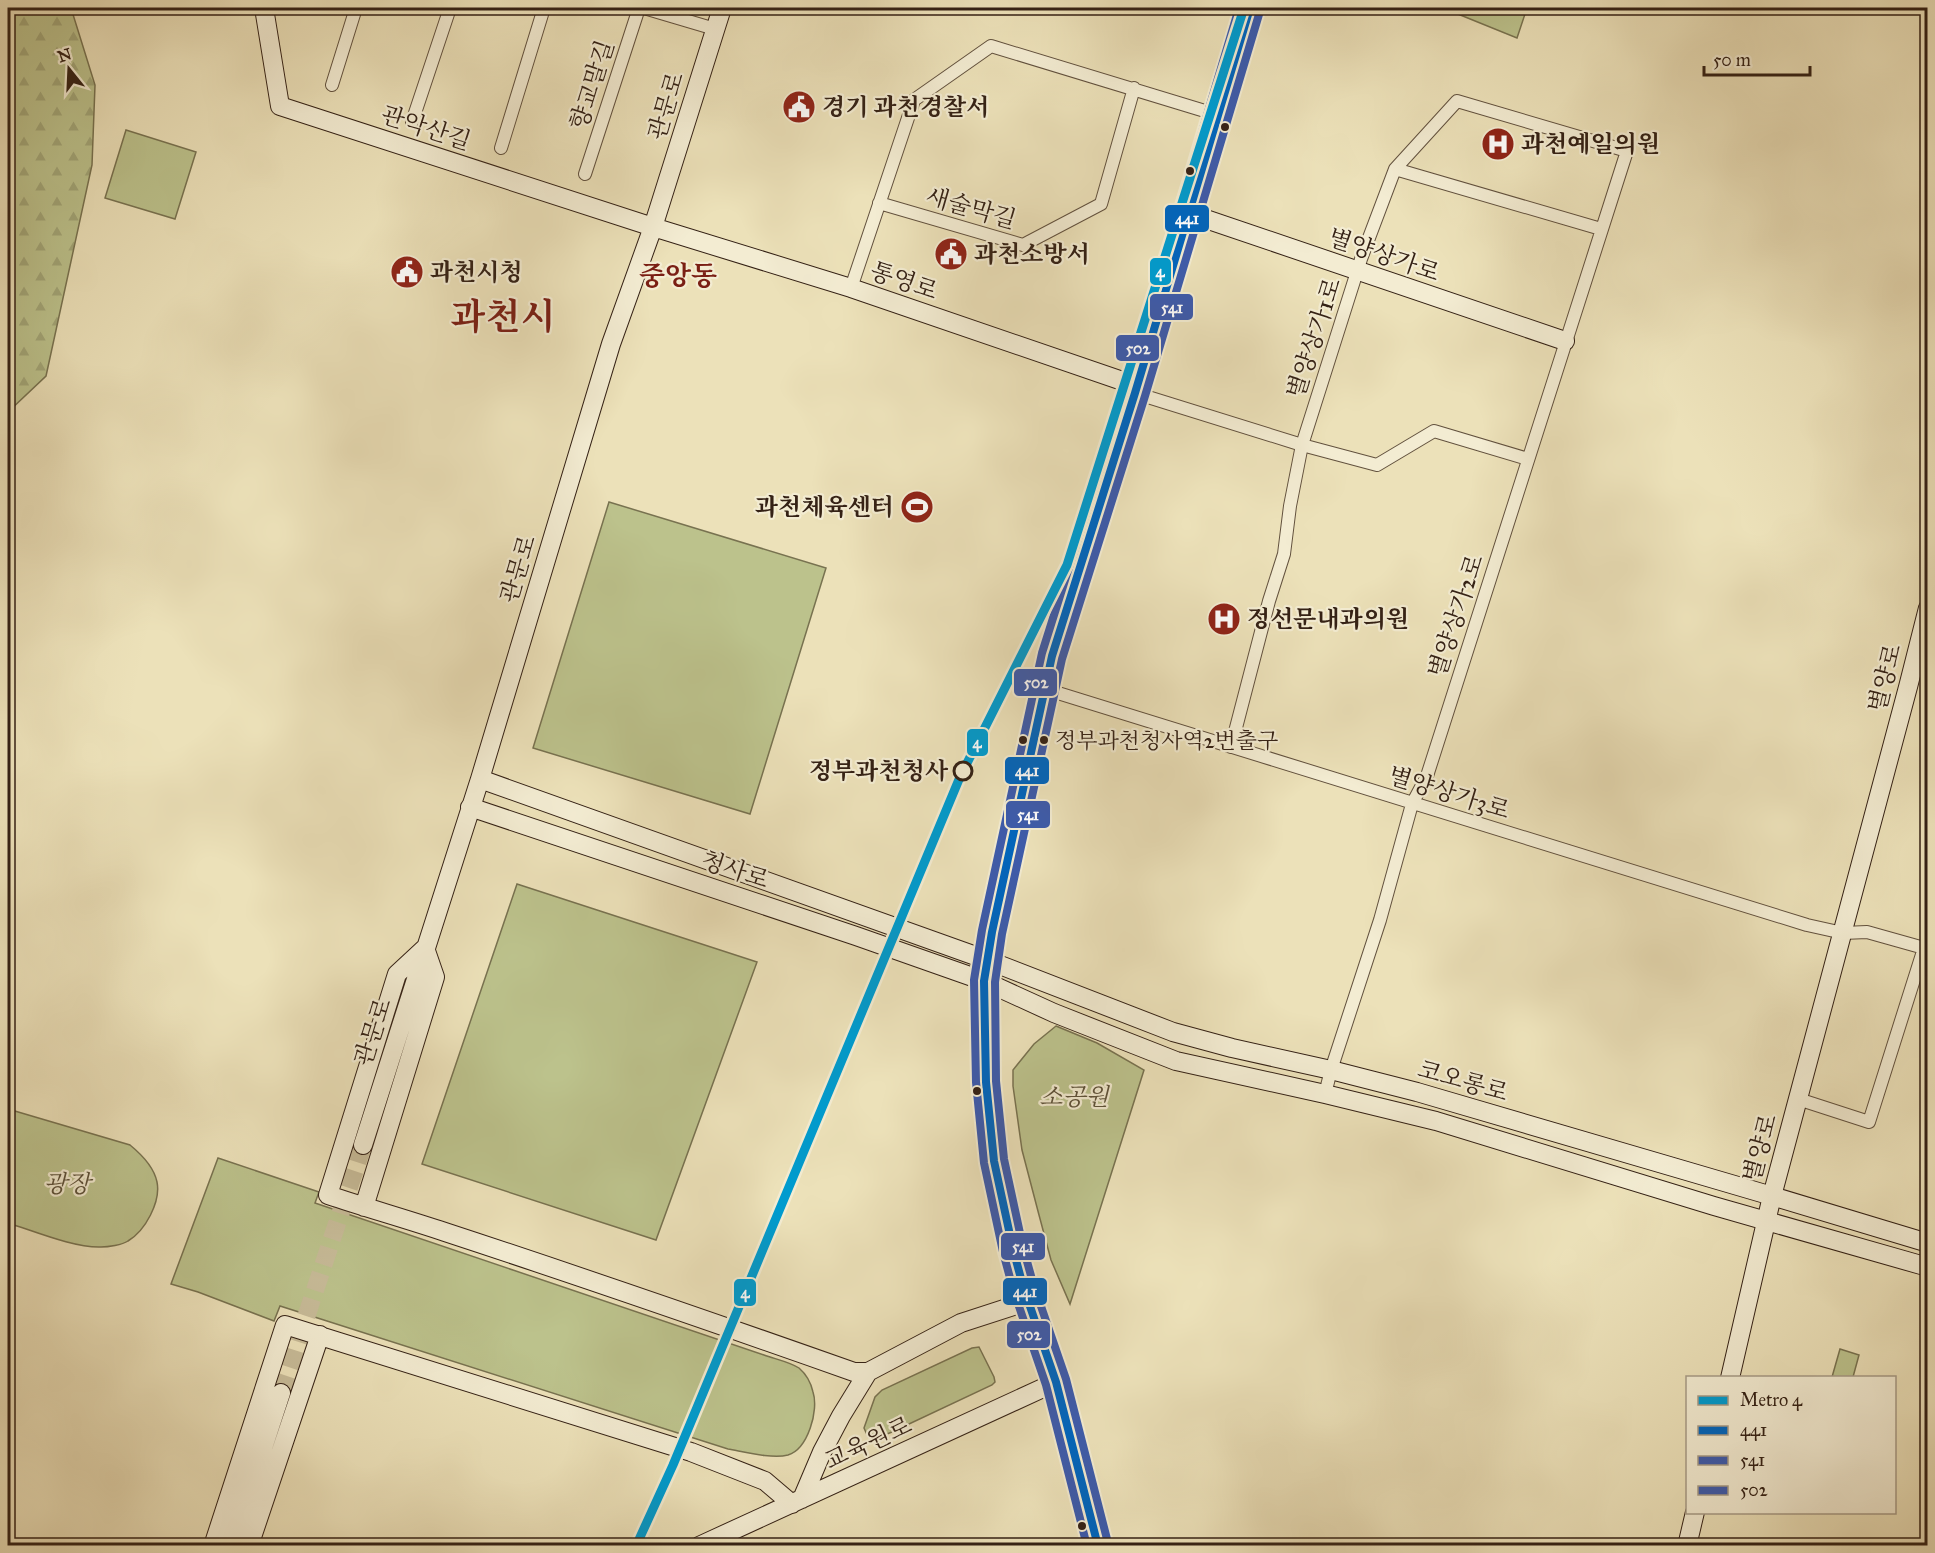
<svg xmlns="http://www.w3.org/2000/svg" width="1935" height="1553" viewBox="0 0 1935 1553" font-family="'IM FELL Great Primer','Noto Serif KR',serif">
	<defs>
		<pattern id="forest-firs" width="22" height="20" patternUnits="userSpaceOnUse" patternTransform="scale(1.5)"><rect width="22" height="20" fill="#bcc28c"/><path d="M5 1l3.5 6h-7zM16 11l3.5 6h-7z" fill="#a2a678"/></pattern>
	</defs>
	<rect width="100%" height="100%" fill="#ece1b9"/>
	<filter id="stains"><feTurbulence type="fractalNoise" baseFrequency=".00333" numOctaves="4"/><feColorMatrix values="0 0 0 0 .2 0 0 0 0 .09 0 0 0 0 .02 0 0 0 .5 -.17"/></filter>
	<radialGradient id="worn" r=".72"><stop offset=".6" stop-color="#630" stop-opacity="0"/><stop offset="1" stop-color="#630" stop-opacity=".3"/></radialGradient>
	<!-- forest -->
	<path fill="url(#forest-firs)" stroke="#787250" stroke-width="1.5" d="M8,8H71L95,85L92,165L46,376L8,412Z"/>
	<!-- green -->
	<path fill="#bcc28c" stroke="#787250" stroke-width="1.5" d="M1443,8H1527L1517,38Z
		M126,130L196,152L175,219L105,198Z
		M609,502L826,568L750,814L533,748Z
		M517,884L757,962L656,1240L422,1164Z
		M1056,1026L1097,1043L1144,1070L1070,1304L1051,1260L1039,1215L1022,1150L1013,1086V1070L1034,1044Z
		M8,1109L130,1145C141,1154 154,1167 157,1182C161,1202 145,1231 128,1241C122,1245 108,1247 101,1247C74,1248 34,1231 8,1223Z
		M218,1158L319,1192L315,1203L764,1355C775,1359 790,1362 799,1368C806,1374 811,1383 813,1392C819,1410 808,1449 788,1455C772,1459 745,1452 728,1449L280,1306L274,1321L198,1292L171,1284Z
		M979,1347L994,1377L995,1382L992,1385L892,1432L877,1438L868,1437L864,1428L875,1397L882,1390L972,1348Z
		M1840,1349L1859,1355L1853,1377H1832Z"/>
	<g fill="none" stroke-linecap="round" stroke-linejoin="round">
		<!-- secondary-tunnel -->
		<path stroke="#c7bb98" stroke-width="18" stroke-dasharray="18 9" stroke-linecap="butt" d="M281,1393L363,1145"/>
		<!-- street casing -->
		<g stroke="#62513e" stroke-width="14">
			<path id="street" d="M644,8L715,29
				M332,85L356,8
				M412,122L450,8
				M501,148L544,8
				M1395,169L1601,229
				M585,174L639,8
				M879,203L1023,245L1101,204L1134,88
				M851,288L914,100L991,46L1218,115
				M1135,393L1302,445L1377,465L1434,431L1528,459
				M1045,689L1807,925L1843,933L1867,932L1924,948L1928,947
				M1231,747L1269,601L1284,554L1290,506L1302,445L1361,259L1395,169L1457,101L1627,151L1427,776L1412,804L1380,920L1331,1070L1325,1094
				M1798,1099L1869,1122L1924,948"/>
		</g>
		<!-- secondary casing -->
		<g stroke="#342115" stroke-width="20">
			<path id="secondary" d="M264,8L280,106L653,227L851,288L1137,386
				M1188,213L1565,341
				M480,779L987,960L1173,1032L1232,1048L1331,1070L1417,1092L1772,1196L1928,1243
				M470,807L856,936L984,981L1054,1013L1176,1061L1325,1094L1436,1121L1714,1206L1928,1267
				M363,1145L480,779L611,344L653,227L722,8
				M364,1207L435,977L425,948L397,974L328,1195C367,1208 406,1219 445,1232C582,1277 718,1324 854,1372H868
				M1730,1378L1772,1196L1908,687L1928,608
				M802,1499L822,1452L841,1416L868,1372L961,1323L1029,1301
				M213,1546L285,1325L691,1452L765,1481L792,1504
				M231,1546L281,1393
				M249,1546L320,1335
				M699,1546L1056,1382
				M1098,1546L1056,1382L1023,1286L1013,1249L994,1161L986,1082L984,981L992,932L1052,656L1135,393L1250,8
				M1687,1546L1695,1512"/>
		</g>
		<!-- street -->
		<use href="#street" stroke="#f3ecd2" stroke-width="12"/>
		<!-- secondary -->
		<use href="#secondary" stroke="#f3ecd2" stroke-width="18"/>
		<!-- bus-1 casing -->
		<g stroke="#f3ecd2" stroke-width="12">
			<path id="bus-1" d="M1098,1546L1056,1382L1023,1286L1013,1249L994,1161L986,1082L984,981L992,932L1052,656L1135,393L1250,8"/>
		</g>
		<!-- bus-2 casing -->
		<g stroke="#f3ecd2" stroke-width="12">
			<path id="bus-2" d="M1108,1543L1066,1379L1033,1283L1023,1247L1004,1159L996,1081L995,982L1002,934L1062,659L1145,396L1260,11"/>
		</g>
		<!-- bus-3 casing -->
		<g stroke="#f3ecd2" stroke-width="12">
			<path id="bus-3" d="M1087,1546L1046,1385L1013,1289L1003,1252L984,1163L976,1082L974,980L982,930L1042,653L1125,390L1239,8"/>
		</g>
		<!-- bus-1 -->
		<use href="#bus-1" stroke="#0065bd" stroke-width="8"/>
		<!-- bus-2 -->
		<use href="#bus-2" stroke="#3d5bab" stroke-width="8"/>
		<!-- bus-3 -->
		<use href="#bus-3" stroke="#3d5bab" stroke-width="8"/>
		<!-- metro-1 casing -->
		<g stroke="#f3ecd2" stroke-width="14">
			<path id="metro-1" d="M636,1546L673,1465L960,777L1067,565L1244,8"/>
		</g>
		<!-- metro-1 -->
		<use href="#metro-1" stroke="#009bce" stroke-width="9"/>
	</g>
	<!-- icons -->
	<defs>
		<g id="civic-disc" transform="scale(1.725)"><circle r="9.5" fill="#8f2418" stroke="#f3ecd2"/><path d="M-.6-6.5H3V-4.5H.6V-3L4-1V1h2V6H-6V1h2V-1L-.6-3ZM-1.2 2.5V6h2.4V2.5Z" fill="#fff"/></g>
		<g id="hospital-disc" transform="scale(1.725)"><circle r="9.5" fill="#8f2418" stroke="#f3ecd2"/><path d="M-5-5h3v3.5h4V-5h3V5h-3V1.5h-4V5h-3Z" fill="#fff"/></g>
		<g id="stadium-disc" transform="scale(1.725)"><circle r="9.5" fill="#8f2418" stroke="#f3ecd2"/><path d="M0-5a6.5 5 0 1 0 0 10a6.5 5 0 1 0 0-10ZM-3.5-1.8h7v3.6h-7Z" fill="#fff"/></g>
	</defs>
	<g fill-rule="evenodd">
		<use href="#civic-disc" x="799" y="107"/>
		<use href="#hospital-disc" x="1498" y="144"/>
		<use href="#civic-disc" x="951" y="254"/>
		<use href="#civic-disc" x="407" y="272"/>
		<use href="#stadium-disc" x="917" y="507"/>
		<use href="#hospital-disc" x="1224" y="619"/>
	</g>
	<!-- markers -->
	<g fill="#342115" stroke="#f3ecd2" stroke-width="2">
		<circle cx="1225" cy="127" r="5"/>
		<circle cx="1190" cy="171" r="5"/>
		<circle cx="1023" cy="740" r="5"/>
		<circle cx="1044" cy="740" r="5"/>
		<circle cx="977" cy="1091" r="5"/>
		<circle cx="1082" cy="1526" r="5"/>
	</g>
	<circle fill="#f3ecd2" stroke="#342115" stroke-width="3" cx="963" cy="771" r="9"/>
	<g text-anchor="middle" stroke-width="4.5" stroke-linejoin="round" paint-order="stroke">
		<!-- bus labels -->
		<g font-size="22" fill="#342115" stroke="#f3ecd2" text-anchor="start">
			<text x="1055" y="748">정부과천청사역2번출구</text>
		</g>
		<!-- street labels -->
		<g font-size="24" fill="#342115" stroke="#f3ecd2">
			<text transform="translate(592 85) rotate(-72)" y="8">향교말길</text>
			<text transform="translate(666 106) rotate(-73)" y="8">관문로</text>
			<text transform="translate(426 128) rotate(18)" y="8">관악산길</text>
			<text transform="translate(971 208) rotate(16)" y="8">새술막길</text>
			<text transform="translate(1384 255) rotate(19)" y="8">별양상가로</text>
			<text transform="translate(904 281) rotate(19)" y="8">통영로</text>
			<text transform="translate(1314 338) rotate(-72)" y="8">별양상가1로</text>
			<text transform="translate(518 569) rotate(-73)" y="8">관문로</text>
			<text transform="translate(1456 616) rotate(-72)" y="8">별양상가2로</text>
			<text transform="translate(1885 678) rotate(-76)" y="8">별양로</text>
			<text transform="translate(1449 793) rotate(17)" y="8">별양상가3로</text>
			<text transform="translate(735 870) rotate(18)" y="8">청사로</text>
			<text transform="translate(373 1032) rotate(-72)" y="8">관문로</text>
			<text transform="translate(1463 1081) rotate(16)" y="8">코오롱로</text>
			<text transform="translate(1760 1148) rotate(-75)" y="8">별양로</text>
			<text transform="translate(868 1443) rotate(-25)" y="8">교육원로</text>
		</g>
		<!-- poi labels -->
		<g font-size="24" font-weight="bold" fill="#342115" stroke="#f3ecd2" text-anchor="start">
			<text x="822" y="115">경기 과천경찰서</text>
			<text x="1521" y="152">과천예일의원</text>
			<text x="974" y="262">과천소방서</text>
			<text x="430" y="280">과천시청</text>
			<text x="894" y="515" text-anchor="end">과천체육센터</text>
			<text x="1247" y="627">정선문내과의원</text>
		</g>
		<!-- stop labels -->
		<g font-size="24" font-weight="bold" fill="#342115" stroke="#f3ecd2" text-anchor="end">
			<text x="948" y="779">정부과천청사</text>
		</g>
		<!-- park labels -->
		<g font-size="24" font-style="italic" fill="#5d5139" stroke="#f3ecd2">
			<text x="1074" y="1105">소공원</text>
			<text x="67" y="1192">광장</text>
		</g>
		<!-- quarter labels -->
		<g font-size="27" font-weight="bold" fill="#7a1f14" stroke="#f3ecd2">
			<text x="678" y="285">중앙동</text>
		</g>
		<!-- town labels -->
		<g font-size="36" font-weight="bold" fill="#7a1f14" stroke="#f3ecd2">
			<text x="503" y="329">과천시</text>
		</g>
	</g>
	<g stroke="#f3ecd2" stroke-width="2">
		<rect x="1164" y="204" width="46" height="29" rx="6" fill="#0065bd"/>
		<rect x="1149" y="257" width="23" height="29" rx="6" fill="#009bce"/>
		<rect x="1149" y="293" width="45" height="28" rx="6" fill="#3d5bab"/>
		<rect x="1115" y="334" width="45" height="28" rx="6" fill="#3d5bab"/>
		<rect x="1013" y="668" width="45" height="29" rx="6" fill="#3d5bab"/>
		<rect x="966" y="728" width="23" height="29" rx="6" fill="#009bce"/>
		<rect x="1004" y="756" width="46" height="29" rx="6" fill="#0065bd"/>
		<rect x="1005" y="800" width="46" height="29" rx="6" fill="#3d5bab"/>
		<rect x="1000" y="1232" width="46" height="29" rx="6" fill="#3d5bab"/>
		<rect x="1002" y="1277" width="46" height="29" rx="6" fill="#0065bd"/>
		<rect x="733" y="1278" width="24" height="29" rx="6" fill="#009bce"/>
		<rect x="1006" y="1320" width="45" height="29" rx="6" fill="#3d5bab"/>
	</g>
	<g font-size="16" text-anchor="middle" font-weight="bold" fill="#fff">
		<text x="1187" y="224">441</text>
		<text x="1160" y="277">4</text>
		<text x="1172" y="313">541</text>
		<text x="1138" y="354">502</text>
		<text x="1036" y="688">502</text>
		<text x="977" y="748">4</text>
		<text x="1027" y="776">441</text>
		<text x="1028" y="820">541</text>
		<text x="1023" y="1252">541</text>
		<text x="1025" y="1297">441</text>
		<text x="745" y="1298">4</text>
		<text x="1029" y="1340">502</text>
	</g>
	<!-- margin -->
	<rect width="1935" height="1553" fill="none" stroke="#ece1b9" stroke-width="30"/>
	<rect x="9" y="9" width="1917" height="1535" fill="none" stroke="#342115" stroke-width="3"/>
	<rect x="15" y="15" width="1905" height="1523" fill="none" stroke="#342115" stroke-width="1.5"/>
	<!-- legend -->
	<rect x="1686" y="1376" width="210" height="138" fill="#f3ecd2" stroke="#a79b86" stroke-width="1.5"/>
	<rect x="1698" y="1396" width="30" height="9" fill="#009bce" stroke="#a79b86" stroke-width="1.5"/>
	<text x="1740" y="1406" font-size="18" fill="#342115">Metro 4</text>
	<rect x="1698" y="1426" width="30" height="9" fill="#0065bd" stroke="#a79b86" stroke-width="1.5"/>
	<text x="1740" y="1436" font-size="18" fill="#342115">441</text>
	<rect x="1698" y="1456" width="30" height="9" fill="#3d5bab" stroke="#a79b86" stroke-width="1.5"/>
	<text x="1740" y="1466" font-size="18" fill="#342115">541</text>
	<rect x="1698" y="1486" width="30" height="9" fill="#3d5bab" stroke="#a79b86" stroke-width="1.5"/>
	<text x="1740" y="1496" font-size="18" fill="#342115">502</text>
	<!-- north arrow -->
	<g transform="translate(69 69) rotate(342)" stroke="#f3ecd2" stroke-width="4.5" paint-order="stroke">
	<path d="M0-4.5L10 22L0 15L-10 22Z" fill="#342115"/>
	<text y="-9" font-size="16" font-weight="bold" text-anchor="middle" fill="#342115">N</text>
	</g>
	<!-- scale -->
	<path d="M1704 66v9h106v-9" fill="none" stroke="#342115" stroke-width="3"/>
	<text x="1713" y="66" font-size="18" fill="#342115" stroke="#f3ecd2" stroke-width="4.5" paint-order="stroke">50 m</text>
	<rect width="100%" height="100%" filter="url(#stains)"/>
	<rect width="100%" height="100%" fill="url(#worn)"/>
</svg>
